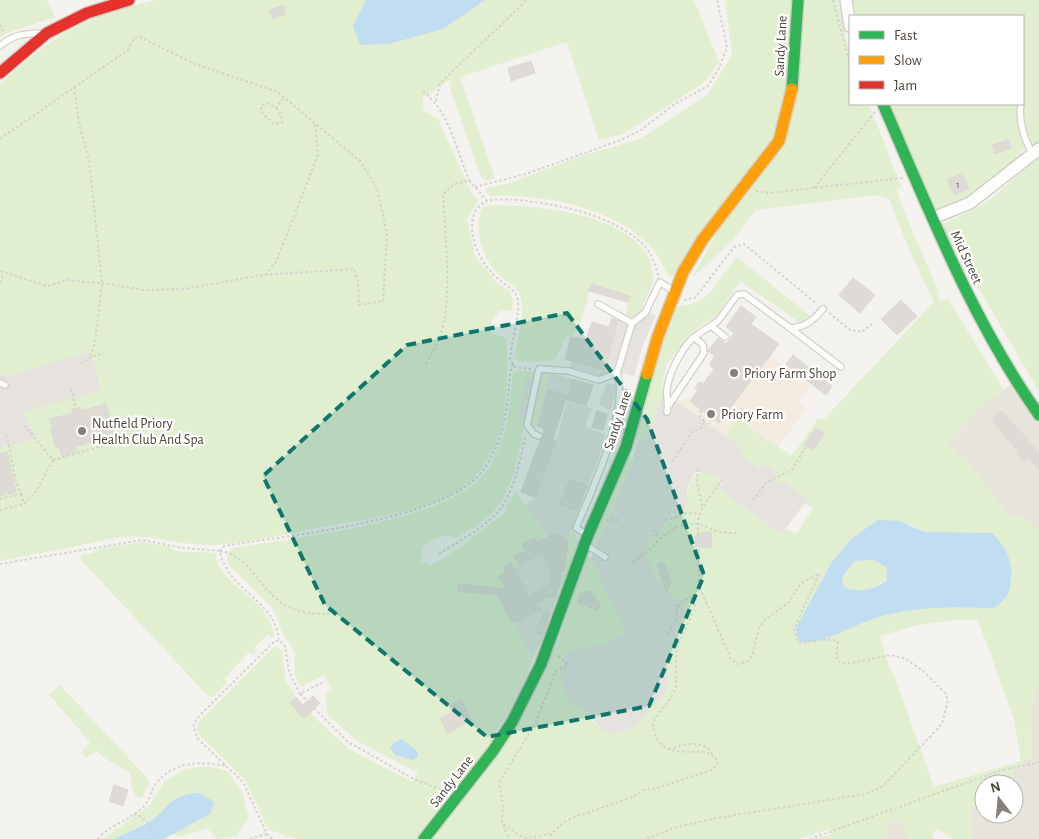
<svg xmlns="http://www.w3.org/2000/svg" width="1039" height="839" viewBox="0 0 1039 839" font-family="'Alegreya Sans',sans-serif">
	<rect width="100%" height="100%" fill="#f4f2ee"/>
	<!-- residential -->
	<path fill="#e7e4dc" d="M1016,383L1039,415V530L1021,515L1011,519L969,464L947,443L984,404L1003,389Z
		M558,533L568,544L563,579L544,636L533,658L495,590L499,588V576L522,544L535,538L539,545L543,538Z
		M1039,685V839H971V806L984,805V814H1014V784H1011L1014,770L1026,760L1032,759L1031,718L1034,696Z
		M900,819L908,839H885L889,822Z"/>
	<!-- commercial -->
	<path fill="#f3ebdf" d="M752,325L779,344L770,356L784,366L793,355L832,386L826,395L811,384L798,403L806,409L778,447L783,451L739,446L677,401L678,400L682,402L685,398L690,401L698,390L695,388L699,382L703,384L714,369L709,365L717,353L726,360Z"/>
	<!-- green -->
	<path fill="#e1eecf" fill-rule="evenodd" d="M0,0H47L55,17L4,34L0,38Z
		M155,0H694L719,62L704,83L623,134L599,140L567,42L460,77L495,178L486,181L481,177L451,91L450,80L422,98L424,111L438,119L471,192L479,200L467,218L475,256L497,283L510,291L513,301L512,310L500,311L491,321V333L506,338C509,389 509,454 462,488C431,510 370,519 332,525C294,532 255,542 216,545C185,547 154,534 123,537C109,538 95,542 82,545C54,550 27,556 0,561V85C53,34 84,18 155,0Z
		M725,0H793L787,90L776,136L674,276L669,277C663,267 659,256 651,247C616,208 541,193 490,196L484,189L513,182L575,158L640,139L708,94L732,55Z
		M805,0H838L850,56V104H869L901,186L897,191L902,206L938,291L940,302L948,299L1003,389L984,404L947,443L969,464L1011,519L1020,514L1039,530V685C1028,708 1031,735 1032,760H1026L1024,767L1014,770L1011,784H984V805L971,806V839H953L939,830L932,832L934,839H908L900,819L889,822L885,839H818L831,834L829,829L799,839H295L268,829L245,780L201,737L196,729L198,723L275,646L282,651L286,681L296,697L314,717L349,749L412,782L418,773L357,741L328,715L325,695L332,689L324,675L301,687L294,674L295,656L291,645L283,635L274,610L228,564L227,557L232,548C293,538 454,522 488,469C509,435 509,409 513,371H535L518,417L525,418C521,445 514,490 494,511C484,522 469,530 456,538C442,532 435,539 423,547L421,561L430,566L451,554L507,511L505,508L516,492L546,537L543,538L545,542L539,545L534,538L523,544L526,551L515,557L519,565L499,576L504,586L495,590L533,658C527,678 516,697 506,716C502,724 494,730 493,739L555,649L587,554L591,559L593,555L641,638L565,659L561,677L574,704L585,710L593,722L613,734L634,728L668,667V652L680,625L674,605L635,559L657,532L688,502C686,477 703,459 722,483L719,489L781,535L785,529L797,533L813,508L805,503L808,499L779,485L742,455L739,446L725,436L737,418L764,437L763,439L766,442L768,440L792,456L818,419H824L934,302L913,259L889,199L877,195L756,210L733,240L692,278L722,224L750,191L770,160ZM878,520L912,525L925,532L947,534L992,608C952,607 908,606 869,620C847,628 825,644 800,641L798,624L804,613ZM955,620H978L1014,719L1021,761L934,787L892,670H890L880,636L918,625Z
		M850,0H1039V142L1020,152L1022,157L975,196L937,210L887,104H1023V16H852ZM962,174L969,189L954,195L947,180Z
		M1039,157V392L942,225L986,203Z
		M490,205C538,206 612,211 645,251C651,258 652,271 654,280L642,308L633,318L626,313L629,295L591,284L581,322L571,337L567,334L557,357L552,361L519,362L515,356C516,338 526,317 521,299C518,286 508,284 499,275C482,258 473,230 482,208Z
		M737,257L810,316L805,321L799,322L740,281L717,315L691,333L667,364L662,386L664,392L647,437L644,441L637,440L635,432L675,307C711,305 716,281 737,257Z
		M545,372L550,373L545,387L548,389L534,432L530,424L531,419Z
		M633,457V462L597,548L592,540L628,458Z
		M571,531L576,535L580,544L560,594L567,541Z
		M142,542L170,547L175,551L215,553C216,557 217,564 220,568C236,591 270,605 274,635L273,638L268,635L254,648L257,651L253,655L249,652L224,679L227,682L213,697L208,696L82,561L81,555L93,553L97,549Z
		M874,560L886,567L887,579C877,589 857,594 844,587L842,577L855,561Z
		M60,685L150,781L142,798L136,796L132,788L130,774C119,765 106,761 96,751L86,758L82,752L90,742L49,695Z
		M209,766L227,771L242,792L249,818L236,836L217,839L207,828L181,837L173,834L210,814L154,818L115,839H102L148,807L165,781L185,769Z"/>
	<!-- parking -->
	<path fill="#e6e3df" d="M642,308L656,316L643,345L634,376L611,371L601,376L569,367L572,361L604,370L618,320L626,313L633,318Z
		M89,352L96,369L100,391L24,412L27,423L36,435L28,441L0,448V375H14Z
		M535,371L545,372L531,419L518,417L526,378L533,377Z
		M550,373L573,379L567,395L545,387Z
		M607,383L615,385L616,389L611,410L599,405Z
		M664,392L739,446L742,455L760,469L764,464L773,468L776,481L779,485L783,481L808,499L781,535L718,488L722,483L719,478L710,474L698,472L694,474L687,489L688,502L685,509L673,514L643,550L663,591L685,604L680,625L668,652V683L664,694L634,728L613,734L604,732L585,710L574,704L565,694L561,677L565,653L611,642L624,633L621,620L604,589L599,571L591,559L633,462L637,440L644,441L647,437Z
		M567,402L591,408L585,427L605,434L601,452L567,541L558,533L548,538L525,505L535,497L556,441Z"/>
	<!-- water -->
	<path fill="#c0ddf1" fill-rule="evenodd" d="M366,0H485L443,29L389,44L360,45L353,26Z
		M878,520L899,521L925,532L992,533C996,538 1002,543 1005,549C1015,568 1015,600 992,608C952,607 908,606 870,620C847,628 825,644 800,642L796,630L798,624L832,562L851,539ZM874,560L886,567L887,580C877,589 857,594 844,587L842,577L855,561Z
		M402,739L418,752V757L413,760L395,755L390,748L395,742Z
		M200,793L214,802L210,814L164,839H115C125,833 136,829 147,823C170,810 168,794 200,793Z"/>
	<!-- building -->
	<path fill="#dedbd6" stroke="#dcd9d4" d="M283,5L286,14L273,19L269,10Z
		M531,61L535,73L511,81L508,68Z
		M1009,140L1011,148L995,154L992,145Z
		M962,173L969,189L954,195L947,180Z
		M853,278L875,295L860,313L839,295Z
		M591,284L630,296L627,302L589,291Z
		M901,300L917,316L897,335L881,319Z
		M741,306L756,317L751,324L779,344L719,423L690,401L698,390L695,388L699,382L703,384L714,369L709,365L715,356L708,351L718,338L726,344L734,333L726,327Z
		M612,318L618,321L604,370L565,359L571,337L586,340L592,322L609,327Z
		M793,355L832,386L826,395L786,364Z
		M573,379L593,385L586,406L566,400Z
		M548,389L567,395L553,440L556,441L535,497L521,492L540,441L543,437L544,428L537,426Z
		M106,404L115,435L75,447L76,452L62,456L59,447L56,448L50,428L53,427L50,419L73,413L72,410L80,407L81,411Z
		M597,411L607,414L603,430L592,427Z
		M1002,411L1039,452V470L1029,458L1024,462L1017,455L1019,453L991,419Z
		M816,428L825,434L813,450L804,444Z
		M7,452L16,492L0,496V454Z
		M570,479L587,486L577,511L560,504Z
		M711,532L712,547H695V536L701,533Z
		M558,533L568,543L564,570L559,573L562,578L555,598L550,596L533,605L542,609L512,623L498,595L457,591L458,584L506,589L499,576L506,572L503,567L511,562L528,596L549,585L552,573L543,553L519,565L514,557L526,551L522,544L535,538L537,542Z
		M664,562L671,583L666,592L657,564Z
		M585,591L591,592L601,606L595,611L592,608L578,603L579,593L585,594Z
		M546,610L550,612L542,635L535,632Z
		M313,696L320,703L304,719L290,703L296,697L303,705Z
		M461,700L471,719L448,734L440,718L453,712L450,706Z
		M114,785L128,790L123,806L109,801Z"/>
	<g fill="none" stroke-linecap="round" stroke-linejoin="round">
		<!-- lane casing -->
		<g stroke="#d2d0cb" stroke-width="8">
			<path id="lane" d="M0,46C12,35 23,34 39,33
				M1021,104C1018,121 1024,138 1032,153
				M598,304L632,323L645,313L660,282L673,291
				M711,326L725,337
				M790,328L841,367
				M694,337L718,321L737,295L744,294L790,328C807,327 812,321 823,309
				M0,383L5,385
				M667,412C669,404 666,397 667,389C669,372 682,348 694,337L703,345L704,353L669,405
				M539,436L534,434L527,425L539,369L569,371L599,380L617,373L632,323
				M586,534L576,528C591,492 630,409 617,373
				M585,544L605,557"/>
		</g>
		<!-- street casing -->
		<g stroke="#d2d0cb" stroke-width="14">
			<path id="street" d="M846,0L850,26
				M933,218L970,203L1039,149"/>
		</g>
		<!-- fast casing -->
		<g stroke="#d3cfc5" stroke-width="14">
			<path id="fast" d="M792,89L798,0
				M883,104C929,210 972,320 1039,415
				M424,839L493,751L512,722L541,664L588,535L626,447L647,374"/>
		</g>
		<!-- slow casing -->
		<g stroke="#d3cfc5" stroke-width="14">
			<path id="slow" d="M647,374L658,336L683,272L703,239L779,141L792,89"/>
		</g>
		<!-- jam casing -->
		<g stroke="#d3cfc5" stroke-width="14">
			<path id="jam" d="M0,73L47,33L87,13L129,0"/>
		</g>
		<!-- path -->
		<path stroke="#d3d2cc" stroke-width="2" stroke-dasharray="2.5 2.5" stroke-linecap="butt" d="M833,0L850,65
			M0,25L4,33
			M74,87L79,123L89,160L102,283L95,342L91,357
			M423,91C450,113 456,149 469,180
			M436,101L440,83L527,0
			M276,108L281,114L282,123L274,124L261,112L262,105L268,103L276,108L284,97
			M0,139L128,50L134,38L140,37L195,64L278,92L360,161L377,188L387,234L383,301L359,305L358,281L354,269L262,275L185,289L143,290L109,284L67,280L47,286L0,271
			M475,187L526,174L621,140L641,130L673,105L708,86L719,68L727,47L717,0
			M814,188L875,112
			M756,191L769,193L903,178
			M265,275L276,262L318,155L315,123
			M0,283L4,274
			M684,300L695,298L734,247L744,244L817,304
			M829,313L850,330L862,332L873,323
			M81,364L91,357L104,353
			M426,364C433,351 441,337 444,322C451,284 445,233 443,194L454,184L469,180L487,201
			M531,369L515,367L510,360C511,344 520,314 518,300C515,288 503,284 495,276C480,262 467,235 474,214C476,209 481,203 487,201C509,195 570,207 592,215C607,220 625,229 638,240C650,249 654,261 658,275
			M71,389L76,409
			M53,460L112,443
			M672,462L693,431L700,429L705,421L700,417L701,409
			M698,469L697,480L702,506
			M21,494L24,504
			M0,499L21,494L16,482L7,436
			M753,500L767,482L792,470L807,445
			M0,510L24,504L35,493L53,460L24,425
			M606,520H621
			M665,520C675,519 687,510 698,514
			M653,530L660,537
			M698,535C695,508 711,499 723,477
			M220,551L224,546C287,535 448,521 484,469C499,448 505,423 508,398C509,387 509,374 513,364
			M220,551C250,555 260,592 287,606C303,615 322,614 340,614
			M439,554C458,542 480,530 496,514C512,499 522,456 525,435
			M633,562C656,549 666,522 698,524C705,525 710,529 716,531C724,533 732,533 739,533
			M0,564L142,540L183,548L220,551C226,589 274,599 279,639
			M700,588L731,659L738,664L748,661L752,656L759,628L765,620L789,602L801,583L819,574
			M668,634L676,620L677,607L681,602L698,594
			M558,656L568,665L556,671L535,724L499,783L503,805L502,823L524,838L551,834L563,823L572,818L633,797L644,790L657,788L712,770L718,764C711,737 664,769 654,731C649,716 669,706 674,692C679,679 674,664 677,650C680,637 688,625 693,612C700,590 699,569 699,547
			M300,694L348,742L412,778L446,792
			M669,749C682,745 704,738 712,754
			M134,814C148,818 150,827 155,839
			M503,825L509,839
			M551,834L552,839
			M98,839C110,824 129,821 142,808C149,802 150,792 155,785C172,761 200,761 226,766
			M250,839L267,834
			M272,839L267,834L243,782L198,739L193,727L197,718L274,642L279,640L285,646L289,672L300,694L325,681
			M647,839L673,828L717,818L866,794L883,786L942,724L948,700L945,693L922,670L904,658L890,655L847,664L840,662L836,657L838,642L832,639L799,643L794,629L819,574
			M810,839L1002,770L1039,762"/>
		<!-- lane -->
		<use href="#lane" stroke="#fdfdfc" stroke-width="5.5"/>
		<!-- street -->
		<use href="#street" stroke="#fdfdfc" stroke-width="11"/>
		<!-- fast -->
		<use href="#fast" stroke="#30b455" stroke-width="11"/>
		<!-- slow -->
		<use href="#slow" stroke="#ff9f0a" stroke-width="11"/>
		<!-- jam -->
		<use href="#jam" stroke="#e5322d" stroke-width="11"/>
	</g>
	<!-- marked area -->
	<path fill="#0f766e" fill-opacity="0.2" stroke="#0f766e" stroke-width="4" stroke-dasharray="10 6" stroke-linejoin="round" d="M567,313L647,419L704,575L649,706L487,737L325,605L263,476L407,345Z"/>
	<!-- markers -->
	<g fill="#868178" stroke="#fff" stroke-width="2">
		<circle cx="734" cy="373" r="5"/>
		<circle cx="711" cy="414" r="5"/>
		<circle cx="82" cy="431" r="5"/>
	</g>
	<g text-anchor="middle" stroke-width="4.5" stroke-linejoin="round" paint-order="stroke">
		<!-- number labels -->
		<g font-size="11" fill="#706a61">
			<text x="958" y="188">1</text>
		</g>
		<!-- street labels -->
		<g font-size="14" fill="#4b4439" stroke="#fff">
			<text transform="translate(780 46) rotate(-87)" y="5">Sandy Lane</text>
			<text transform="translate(967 257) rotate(65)" y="5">Mid Street</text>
			<text transform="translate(617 420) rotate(-72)" y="5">Sandy Lane</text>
			<text transform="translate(451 781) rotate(-52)" y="5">Sandy Lane</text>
		</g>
		<!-- poi labels -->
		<g font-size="14" fill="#4b4439" stroke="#fff" text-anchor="start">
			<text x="744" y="378">Priory Farm Shop</text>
			<text x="721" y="419">Priory Farm</text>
			<text x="92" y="428">Nutfield Priory<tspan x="92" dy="16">Health Club And Spa</tspan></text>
		</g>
	</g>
	<!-- legend -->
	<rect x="849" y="15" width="175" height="90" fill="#ffffff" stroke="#b7b4b0"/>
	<rect x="859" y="31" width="25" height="8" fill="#30b455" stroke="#b7b4b0"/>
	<text x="894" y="40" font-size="15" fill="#4b4439">Fast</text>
	<rect x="859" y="56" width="25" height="8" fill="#ff9f0a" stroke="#b7b4b0"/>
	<text x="894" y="65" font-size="15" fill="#4b4439">Slow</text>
	<rect x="859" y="81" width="25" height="8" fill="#e5322d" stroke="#b7b4b0"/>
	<text x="894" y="90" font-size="15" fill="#4b4439">Jam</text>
	<!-- north arrow -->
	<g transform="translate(999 799) rotate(344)"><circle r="24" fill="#ffffff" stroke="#b7b4b0"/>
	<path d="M0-4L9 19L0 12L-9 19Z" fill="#868178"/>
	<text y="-8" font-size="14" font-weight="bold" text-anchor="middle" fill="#4b4439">N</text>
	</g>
</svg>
